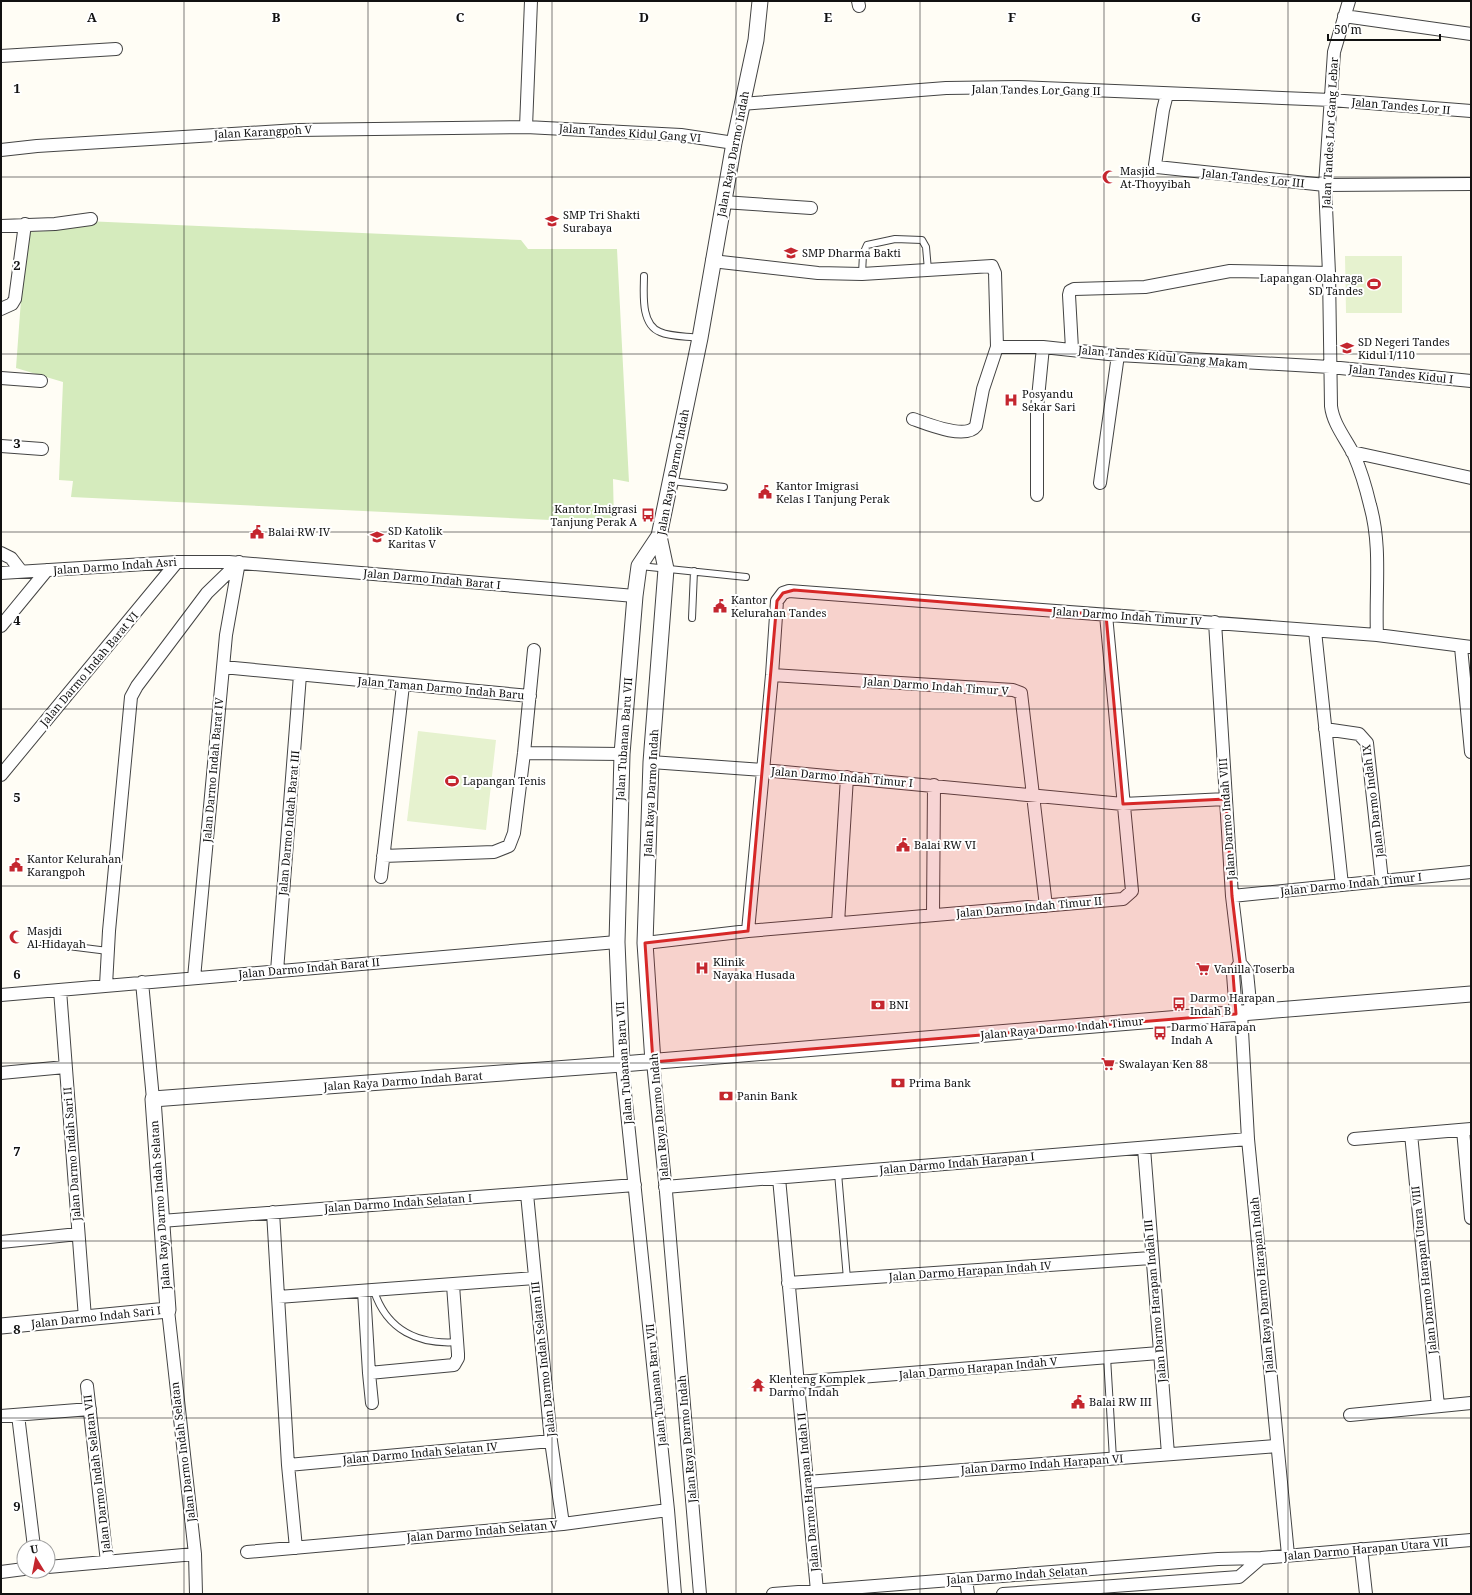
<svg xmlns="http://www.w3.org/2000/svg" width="1472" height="1595" viewBox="0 0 1472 1595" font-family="'Noto Serif',serif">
	<rect width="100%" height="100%" fill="#fffdf5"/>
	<!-- green -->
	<path fill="#d5ebbd" d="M85,221L521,240L528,249H617L629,482L613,479L614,523L71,497L73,481L59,480L63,382L16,368L26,232L48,231Z"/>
	<!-- pitch -->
	<path fill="#e6f2cf" d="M1345,256H1402V313H1346Z
		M418,731L496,740L486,830L407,821Z"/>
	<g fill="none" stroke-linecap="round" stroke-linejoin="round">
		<!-- service casing -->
		<g stroke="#444" stroke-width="8">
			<path id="service" d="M862,274L863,254L867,245L895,239L922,240L926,247L928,270
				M644,276C644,292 640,324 660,332C671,337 687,336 700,338
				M671,481L724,487
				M640,566L746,577
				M692,618L694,571
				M44,943L108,951
				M838,1173L847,1279
				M374,1291C387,1330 418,1345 458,1342
				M1107,1357L1113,1459"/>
		</g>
		<!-- minor casing -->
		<g stroke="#444" stroke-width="14">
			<path id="minor" d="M858,1L859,6
				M1349,1L1334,52L1325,185L1329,273L1331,406C1333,424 1346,439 1354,455C1361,471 1366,488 1370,505C1382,547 1375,591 1377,635
				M1344,16L1471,34
				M1,56L116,49
				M1167,94L1163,110L1155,165L1157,167L1325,185L1471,184
				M741,104L946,88L1018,87L1331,100L1471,111
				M526,127L531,1
				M1,150L37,146L297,130L526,127L681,135L734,143
				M723,202L811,208
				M1,226L55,224L91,219
				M712,261L818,273L862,274L992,266L995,273L997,347L983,389L976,426C966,440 927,424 913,419
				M1,309L12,304L15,299L25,224
				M997,347H1043L1118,355L1330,367L1471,381
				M1072,349L1069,295L1070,291L1074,289L1145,287L1230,271L1329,273
				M1,378L41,381
				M1,446L42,449
				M1352,452L1471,478
				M1100,483L1118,355
				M1037,495V408L1043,347
				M1,553L11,558L21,571
				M1,573L177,562H229L635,596
				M1215,622L1232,896L1240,963L1247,972L1251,1013
				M1,626L47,570
				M1315,631L1342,885
				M1461,647L1471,752
				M223,667L530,696
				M772,675L1013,690L1021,693L1046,906
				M1325,729L1359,734L1367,743L1382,881
				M524,753L622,754
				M651,762L763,770L1123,804L1226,799
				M1,775L177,562
				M383,856L494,852L509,846L514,833L524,753L534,650
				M381,877L403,685
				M1232,896L1471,872
				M933,915L934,785
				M838,923L847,777
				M748,931L772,675L777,601L783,593L789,591L1377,635L1471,647
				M645,943L748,931L1123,899L1132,891L1106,615
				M277,971L300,675
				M194,978L226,635L239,562
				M142,982L153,1099
				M106,985L109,931L131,697L137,686L207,593L239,562
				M60,990L85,1318
				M1,995L617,942
				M1241,1013L1248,1139L1288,1555
				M1236,1014L1233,974L1240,963
				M653,1062L666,1192L700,1594
				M622,1064L668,1510L675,1594
				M1,1073L65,1067
				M1463,1130L1471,1218
				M1411,1134L1438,1406
				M1354,1139L1471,1129
				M1144,1148L1168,1454
				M779,1178L817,1591
				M665,1187L1248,1139
				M527,1194L551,1441L563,1524
				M273,1212L288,1465L296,1548
				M161,1221L635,1185
				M1,1242L78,1234
				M788,1283L1151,1258
				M364,1291L369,1373L454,1365L458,1358V1354L453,1285
				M278,1297L535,1278
				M168,1310L195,1554L196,1594
				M369,1373L372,1403
				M798,1382L1159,1353
				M87,1386L107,1562
				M18,1415L34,1547
				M1350,1415L1471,1403
				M1,1416L90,1409
				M288,1465L551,1441
				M807,1482L1277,1446
				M1361,1549L1366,1594
				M247,1552L563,1524L668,1510
				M48,1567L195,1554
				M1,1572L24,1569
				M966,1579L968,1594
				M773,1594L1218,1559L1261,1558L1471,1540
				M1003,1594L1239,1577L1261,1558"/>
		</g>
		<!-- tertiary casing -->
		<g stroke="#444" stroke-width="17">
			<path id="tertiary" d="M653,1062L645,943L651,762L666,569L659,536L700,338L734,143L756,40L760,1
				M622,1064L617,942L622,754L635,596L639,566L659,536
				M1,1326L168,1310L153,1099L622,1064L1471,994"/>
		</g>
		<!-- service -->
		<use href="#service" stroke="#fff" stroke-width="6"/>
		<!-- minor -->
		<use href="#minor" stroke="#fff" stroke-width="12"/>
		<!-- tertiary -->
		<use href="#tertiary" stroke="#fff" stroke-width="15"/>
	</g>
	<!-- marked area -->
	<path fill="#d62828" fill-opacity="0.2" stroke="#d62828" stroke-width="3" stroke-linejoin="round" d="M794,590L1106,615L1123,804L1226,799L1232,896L1240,963L1233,974L1236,1014L653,1062L645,943L748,931L777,601L783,593Z"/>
	<!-- grid -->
	<path fill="none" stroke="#111" stroke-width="1" stroke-opacity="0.55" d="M184,1V1594M368,1V1594M552,1V1594M736,1V1594M920,1V1594M1104,1V1594M1288,1V1594M1,177H1471M1,354H1471M1,532H1471M1,709H1471M1,886H1471M1,1063H1471M1,1241H1471M1,1418H1471"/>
	<!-- icons -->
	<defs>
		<g id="mosque-bare" transform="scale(1.08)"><path d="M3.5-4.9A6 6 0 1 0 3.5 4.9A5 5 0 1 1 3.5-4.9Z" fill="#c4262e" stroke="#fff" stroke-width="2.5" paint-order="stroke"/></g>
		<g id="school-bare" transform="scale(1.08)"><path d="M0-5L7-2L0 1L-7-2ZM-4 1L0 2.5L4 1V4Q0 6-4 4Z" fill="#c4262e" stroke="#fff" stroke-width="2.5" paint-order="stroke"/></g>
		<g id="stadium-bare" transform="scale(1.08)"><path d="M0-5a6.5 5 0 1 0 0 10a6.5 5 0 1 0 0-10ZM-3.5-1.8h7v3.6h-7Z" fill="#c4262e" stroke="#fff" stroke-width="2.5" paint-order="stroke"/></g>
		<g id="hospital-bare" transform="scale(1.08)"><path d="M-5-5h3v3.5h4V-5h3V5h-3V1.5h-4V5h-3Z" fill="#c4262e" stroke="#fff" stroke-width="2.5" paint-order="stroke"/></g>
		<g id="civic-bare" transform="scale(1.08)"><path d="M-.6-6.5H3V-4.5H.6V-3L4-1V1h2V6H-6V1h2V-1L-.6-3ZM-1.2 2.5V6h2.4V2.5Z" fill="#c4262e" stroke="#fff" stroke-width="2.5" paint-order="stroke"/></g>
		<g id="bus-bare" transform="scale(1.08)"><path d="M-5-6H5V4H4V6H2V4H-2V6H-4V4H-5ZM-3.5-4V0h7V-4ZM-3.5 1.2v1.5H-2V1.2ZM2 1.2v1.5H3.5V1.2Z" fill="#c4262e" stroke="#fff" stroke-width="2.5" paint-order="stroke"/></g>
		<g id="supermarket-bare" transform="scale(1.08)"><path d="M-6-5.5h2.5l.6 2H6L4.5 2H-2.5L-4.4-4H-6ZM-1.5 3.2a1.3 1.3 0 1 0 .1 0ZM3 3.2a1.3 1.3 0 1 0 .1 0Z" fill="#c4262e" stroke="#fff" stroke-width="2.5" paint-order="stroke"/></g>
		<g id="bank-bare" transform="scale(1.08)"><path d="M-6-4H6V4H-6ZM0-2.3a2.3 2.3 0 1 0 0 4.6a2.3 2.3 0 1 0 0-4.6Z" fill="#c4262e" stroke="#fff" stroke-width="2.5" paint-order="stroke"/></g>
		<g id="temple-bare" transform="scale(1.08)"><path d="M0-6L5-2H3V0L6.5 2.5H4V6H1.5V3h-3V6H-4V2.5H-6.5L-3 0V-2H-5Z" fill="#c4262e" stroke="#fff" stroke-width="2.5" paint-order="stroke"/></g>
	</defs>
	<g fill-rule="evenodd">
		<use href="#mosque-bare" x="1109" y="177"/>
		<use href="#school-bare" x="552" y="221"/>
		<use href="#school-bare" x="791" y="253"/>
		<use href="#stadium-bare" x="1374" y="284"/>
		<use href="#school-bare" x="1347" y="348"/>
		<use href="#hospital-bare" x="1011" y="400"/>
		<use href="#civic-bare" x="765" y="492"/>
		<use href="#bus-bare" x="648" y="515"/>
		<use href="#civic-bare" x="257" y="532"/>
		<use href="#school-bare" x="377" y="537"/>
		<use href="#civic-bare" x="720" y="606"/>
		<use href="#stadium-bare" x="452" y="781"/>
		<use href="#civic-bare" x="903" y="845"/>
		<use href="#civic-bare" x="16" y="865"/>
		<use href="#mosque-bare" x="16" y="937"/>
		<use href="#hospital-bare" x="702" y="968"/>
		<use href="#supermarket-bare" x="1203" y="969"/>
		<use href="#bus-bare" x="1179" y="1004"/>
		<use href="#bank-bare" x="878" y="1005"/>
		<use href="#bus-bare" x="1160" y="1033"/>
		<use href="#supermarket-bare" x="1108" y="1064"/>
		<use href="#bank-bare" x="898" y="1083"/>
		<use href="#bank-bare" x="726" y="1096"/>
		<use href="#temple-bare" x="758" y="1385"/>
		<use href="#civic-bare" x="1078" y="1402"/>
	</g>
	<g text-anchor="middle" stroke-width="4" stroke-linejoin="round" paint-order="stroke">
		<!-- street labels -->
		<g font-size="11" fill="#111" stroke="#fff">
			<text transform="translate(1036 90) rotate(1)" y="4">Jalan Tandes Lor Gang II</text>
			<text transform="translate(1401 106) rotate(5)" y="4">Jalan Tandes Lor II</text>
			<text transform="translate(263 132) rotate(-3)" y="4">Jalan Karangpoh V</text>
			<text transform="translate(630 133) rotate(4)" y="4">Jalan Tandes Kidul Gang VI</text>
			<text transform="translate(1330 133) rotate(-87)" y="4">Jalan Tandes Lor Gang Lebar</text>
			<text transform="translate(733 154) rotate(-79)" y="4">Jalan Raya Darmo Indah</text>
			<text transform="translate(1253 178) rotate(6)" y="4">Jalan Tandes Lor III</text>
			<text transform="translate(1163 357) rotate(5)" y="4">Jalan Tandes Kidul Gang Makam</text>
			<text transform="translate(1401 374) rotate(6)" y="4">Jalan Tandes Kidul I</text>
			<text transform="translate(673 472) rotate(-79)" y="4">Jalan Raya Darmo Indah</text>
			<text transform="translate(115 566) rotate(-4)" y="4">Jalan Darmo Indah Asri</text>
			<text transform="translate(432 579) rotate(5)" y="4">Jalan Darmo Indah Barat I</text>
			<text transform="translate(1127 616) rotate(4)" y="4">Jalan Darmo Indah Timur IV</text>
			<text transform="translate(89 669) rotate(-50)" y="4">Jalan Darmo Indah Barat VI</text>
			<text transform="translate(936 686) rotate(4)" y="4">Jalan Darmo Indah Timur V</text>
			<text transform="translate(441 688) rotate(5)" y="4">Jalan Taman Darmo Indah Baru</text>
			<text transform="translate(624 739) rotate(-86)" y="4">Jalan Tubanan Baru VII</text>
			<text transform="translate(213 770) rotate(-85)" y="4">Jalan Darmo Indah Barat IV</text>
			<text transform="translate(842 777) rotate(5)" y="4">Jalan Darmo Indah Timur I</text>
			<text transform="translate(651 793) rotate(-87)" y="4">Jalan Raya Darmo Indah</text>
			<text transform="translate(1373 801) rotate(-97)" y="4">Jalan Darmo Indah IX</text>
			<text transform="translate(1227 819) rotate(-94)" y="4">Jalan Darmo Indah VIII</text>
			<text transform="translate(289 823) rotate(-85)" y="4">Jalan Darmo Indah Barat III</text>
			<text transform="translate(1351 884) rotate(-6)" y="4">Jalan Darmo Indah Timur I</text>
			<text transform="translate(1029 907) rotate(-5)" y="4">Jalan Darmo Indah Timur II</text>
			<text transform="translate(309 968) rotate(-5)" y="4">Jalan Darmo Indah Barat II</text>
			<text transform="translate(1062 1028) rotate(-5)" y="4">Jalan Raya Darmo Indah Timur</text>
			<text transform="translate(624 1063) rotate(-94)" y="4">Jalan Tubanan Baru VII</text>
			<text transform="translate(403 1081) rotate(-4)" y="4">Jalan Raya Darmo Indah Barat</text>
			<text transform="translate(659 1117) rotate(-95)" y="4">Jalan Raya Darmo Indah</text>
			<text transform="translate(72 1154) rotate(-94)" y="4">Jalan Darmo Indah Sari II</text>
			<text transform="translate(957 1163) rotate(-5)" y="4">Jalan Darmo Indah Harapan I</text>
			<text transform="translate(398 1203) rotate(-4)" y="4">Jalan Darmo Indah Selatan I</text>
			<text transform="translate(160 1205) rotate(-94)" y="4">Jalan Raya Darmo Indah Selatan</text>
			<text transform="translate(1424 1270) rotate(-96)" y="4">Jalan Darmo Harapan Utara VIII</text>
			<text transform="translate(970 1271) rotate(-4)" y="4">Jalan Darmo Harapan Indah IV</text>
			<text transform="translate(1262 1285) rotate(-95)" y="4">Jalan Raya Darmo Harapan Indah</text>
			<text transform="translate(1155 1301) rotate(-95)" y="4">Jalan Darmo Harapan Indah III</text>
			<text transform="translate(96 1317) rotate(-6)" y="4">Jalan Darmo Indah Sari I</text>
			<text transform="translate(543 1359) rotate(-96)" y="4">Jalan Darmo Indah Selatan III</text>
			<text transform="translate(978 1368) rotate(-5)" y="4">Jalan Darmo Harapan Indah V</text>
			<text transform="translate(656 1385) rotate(-96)" y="4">Jalan Tubanan Baru VII</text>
			<text transform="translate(687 1439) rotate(-95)" y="4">Jalan Raya Darmo Indah</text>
			<text transform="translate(183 1452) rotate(-97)" y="4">Jalan Darmo Indah Selatan</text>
			<text transform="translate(420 1453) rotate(-5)" y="4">Jalan Darmo Indah Selatan IV</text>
			<text transform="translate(1042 1464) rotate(-4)" y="4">Jalan Darmo Indah Harapan VI</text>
			<text transform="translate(97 1474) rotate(-97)" y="4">Jalan Darmo Indah Selatan VII</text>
			<text transform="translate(808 1492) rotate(-95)" y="4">Jalan Darmo Harapan Indah II</text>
			<text transform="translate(482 1531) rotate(-5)" y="4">Jalan Darmo Indah Selatan V</text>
			<text transform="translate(1366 1549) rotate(-5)" y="4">Jalan Darmo Harapan Utara VII</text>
			<text transform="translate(1017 1575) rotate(-4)" y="4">Jalan Darmo Indah Selatan</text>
		</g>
		<!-- poi labels -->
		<g font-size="11" fill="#111" stroke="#fff" text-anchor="start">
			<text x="1120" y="175">Masjid<tspan x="1120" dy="13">At-Thoyyibah</tspan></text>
			<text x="563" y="219">SMP Tri Shakti<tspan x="563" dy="13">Surabaya</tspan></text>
			<text x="802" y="257">SMP Dharma Bakti</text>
			<text x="1363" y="282" text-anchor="end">Lapangan Olahraga<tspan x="1363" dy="13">SD Tandes</tspan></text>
			<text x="1358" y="346">SD Negeri Tandes<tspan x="1358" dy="13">Kidul I/110</tspan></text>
			<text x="1022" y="398">Posyandu<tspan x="1022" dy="13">Sekar Sari</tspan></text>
			<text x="776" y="490">Kantor Imigrasi<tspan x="776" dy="13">Kelas I Tanjung Perak</tspan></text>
			<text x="637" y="513" text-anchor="end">Kantor Imigrasi<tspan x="637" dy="13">Tanjung Perak A</tspan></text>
			<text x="388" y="535">SD Katolik<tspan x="388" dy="13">Karitas V</tspan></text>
			<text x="268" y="536">Balai RW IV</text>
			<text x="731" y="604">Kantor<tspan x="731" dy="13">Kelurahan Tandes</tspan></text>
			<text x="463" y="785">Lapangan Tenis</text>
			<text x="914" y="849">Balai RW VI</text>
			<text x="27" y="863">Kantor Kelurahan<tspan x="27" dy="13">Karangpoh</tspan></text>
			<text x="27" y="935">Masjdi<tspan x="27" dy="13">Al-Hidayah</tspan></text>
			<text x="713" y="966">Klinik<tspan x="713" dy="13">Nayaka Husada</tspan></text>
			<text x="1214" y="973">Vanilla Toserba</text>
			<text x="1190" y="1002">Darmo Harapan<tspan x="1190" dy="13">Indah B</tspan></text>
			<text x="889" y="1009">BNI</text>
			<text x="1171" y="1031">Darmo Harapan<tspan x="1171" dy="13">Indah A</tspan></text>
			<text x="1119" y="1068">Swalayan Ken 88</text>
			<text x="909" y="1087">Prima Bank</text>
			<text x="737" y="1100">Panin Bank</text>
			<text x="769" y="1383">Klenteng Komplek<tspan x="769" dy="13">Darmo Indah</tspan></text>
			<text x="1089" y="1406">Balai RW III</text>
		</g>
	</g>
	<g font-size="13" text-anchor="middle" font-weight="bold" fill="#111" stroke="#fff" stroke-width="4" stroke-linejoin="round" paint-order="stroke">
		<text x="92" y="22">A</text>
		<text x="276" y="22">B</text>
		<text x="460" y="22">C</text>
		<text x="644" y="22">D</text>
		<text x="828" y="22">E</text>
		<text x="1012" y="22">F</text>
		<text x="1196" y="22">G</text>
		<text x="17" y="93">1</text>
		<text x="17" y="270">2</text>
		<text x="17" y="448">3</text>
		<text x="17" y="625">4</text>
		<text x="17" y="802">5</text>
		<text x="17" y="979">6</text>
		<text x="17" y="1156">7</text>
		<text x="17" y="1334">8</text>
		<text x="17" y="1511">9</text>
	</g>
	<!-- border -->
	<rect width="1472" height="1595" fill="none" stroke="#111111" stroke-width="4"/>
	<!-- north arrow -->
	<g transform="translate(36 1559) rotate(350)"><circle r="19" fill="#ffffff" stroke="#a0a0a0"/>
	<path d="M0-3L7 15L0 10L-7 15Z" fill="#c4262e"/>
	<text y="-6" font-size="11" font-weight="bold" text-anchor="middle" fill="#111111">U</text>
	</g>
	<!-- scale -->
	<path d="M1328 34v6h112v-6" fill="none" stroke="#111111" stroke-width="2"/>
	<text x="1334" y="34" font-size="12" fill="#111111" stroke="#ffffff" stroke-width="3" paint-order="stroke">50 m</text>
</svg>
